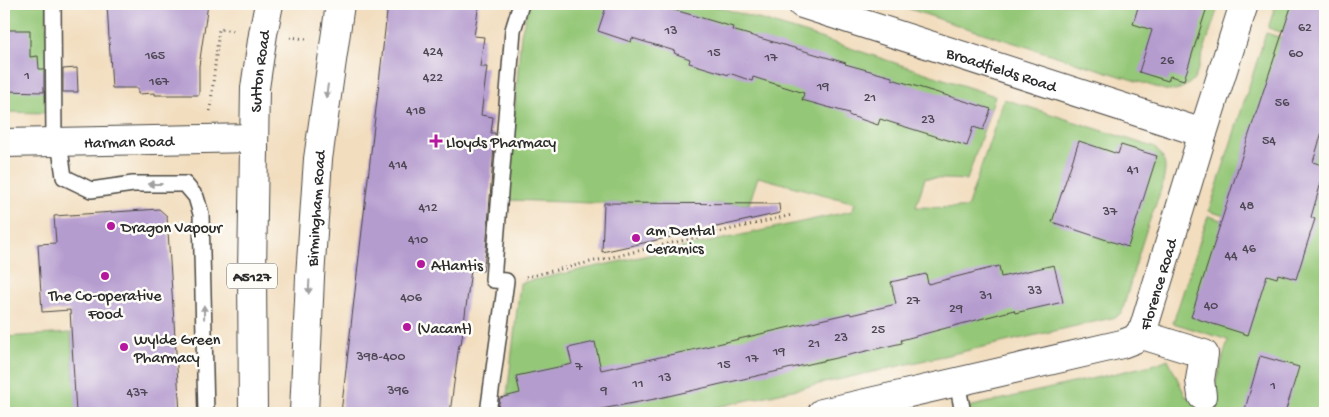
<svg xmlns="http://www.w3.org/2000/svg" width="1329" height="417" viewBox="0 0 1329 417" font-family="'Gochi Hand',sans-serif">
	<rect width="100%" height="100%" fill="#fdfcf7"/>
	<filter id="ink" filterUnits="userSpaceOnUse"><feTurbulence type="fractalNoise" baseFrequency=".02" numOctaves="2"/><feDisplacementMap in="SourceGraphic" scale="10" xChannelSelector="R" yChannelSelector="G"/><feConvolveMatrix kernelMatrix="1 2 1 2 8 2 1 2 1" color-interpolation-filters="sRGB"/></filter>
	<filter id="wash" filterUnits="userSpaceOnUse"><feTurbulence type="fractalNoise" baseFrequency=".0096" numOctaves="4" result="noise"/><feDisplacementMap in="SourceGraphic" scale="20" xChannelSelector="R" yChannelSelector="G"/><feGaussianBlur stdDeviation="1.12" result="paint"/><feColorMatrix in="noise" values="0 0 0 0 0 0 0 0 0 0 0 0 0 0 0 0 0 1.4 0 .05"/><feComposite in="paint" operator="in"/></filter>
	<g filter="url(#wash)">
		<rect width="100%" height="100%" fill="#f2ddbe"/>
		<!-- green -->
		<path fill="#94c777" stroke="#607951" d="M4,4H47L46,113L4,112Z
			M529,4H708L805,33L995,96L967,180L925,178L916,207L967,208L1004,99L1153,147C1161,152 1165,159 1165,169C1165,185 1151,215 1146,231C1137,258 1130,285 1122,312L1116,317L691,413H505L520,283L852,211L855,203L758,177L749,204L591,203L507,200L521,34Z
			M895,4H1219L1195,78C1188,86 1178,91 1168,91L951,23Z
			M1276,4H1325V46L1268,28Z
			M1266,33L1325,51V413H969L968,407L1156,364L1168,359L1186,397L1214,388L1228,340L1173,323L1208,216L1222,220L1258,227L1209,211Z
			M71,333L74,380H84L85,413H4V337Z"/>
		<g id="blocks">
			<!-- building -->
			<path fill="#b59ccf" d="M107,4H208L199,66V95H155V93L138,94V88H112Z
				M388,4H479L474,36L484,37L480,67H487L481,115L493,117L491,133H495L486,250L483,271L471,270L461,345H459L450,413H341Z
				M607,4H654L733,27L732,30L846,63L845,64L892,77V79L991,109L983,130L973,127L967,146L880,119L878,125L848,115L849,113L802,100L804,93L753,77L752,81L729,73V75L689,63L690,59L674,53L675,51L632,38L631,42L598,31Z
				M1139,4H1208L1184,80L1170,76L1168,81L1139,72L1152,30L1133,24Z
				M1292,4H1325V122L1313,162L1325,166V169L1311,217L1315,219L1296,279L1278,274L1277,278L1267,275L1248,335L1191,317L1239,165Z
				M4,30H30V57L38,56L39,69H44V92L4,91Z
				M77,68L78,92H63V69Z
				M1079,141L1118,154L1121,145L1157,156L1128,247L1052,222Z
				M604,203L779,204L780,213L602,252Z
				M159,209L167,216L180,413H76L70,310L42,312L38,244L56,243L54,216Z
				M1054,265L1063,302L1015,313L1014,310L901,340L902,343L655,399L580,413H497L500,398L520,393L516,376L572,364L568,348L595,342L601,370L692,350L850,313L851,315L896,304L891,282L926,274L928,284L999,266L1001,277Z
				M1260,356L1299,367L1285,413H1244Z"/>
		</g>
	</g>
	<g filter="url(#ink)">
		<use href="#blocks" fill-opacity="0" stroke="#494641" stroke-width="1"/>
		<g fill="none" stroke-linecap="round" stroke-linejoin="round">
			<!-- lane casing -->
			<g stroke="#494641" stroke-width="18">
				<path id="lane" d="M53,4L54,142
					M59,142L64,177L91,190L133,184H185L196,197L201,214L206,413
					M957,382L963,413
					M488,413L506,281L493,280L513,30L521,4"/>
			</g>
			<!-- street casing -->
			<g stroke="#494641" stroke-width="30">
				<g id="street">
					<path id="s1" d="M802,4L1203,133"/>
					<path id="s2" d="M4,143L253,138"/>
					<path d="M1139,334L1204,354L1200,380L1202,396"/>
					<path id="s3" d="M304,413L310,277L318,159L340,4"/>
					<path id="s4" d="M822,413L1122,344L1135,339L1143,330L1203,133L1244,4"/>
				</g>
			</g>
			<!-- primary casing -->
			<g stroke="#494641" stroke-width="30">
				<g id="primary">
					<path id="s5" d="M253,413L252,272L255,88L263,34L269,4"/>
				</g>
			</g>
			<!-- path -->
			<path stroke="#494641" stroke-width="3" stroke-dasharray="1 4" stroke-linecap="butt" d="M290,37L306,39
				M210,111L219,29L234,31
				M526,277L792,215"/>
			<!-- lane -->
			<use href="#lane" stroke="#fff" stroke-width="15"/>
			<!-- street -->
			<use href="#street" stroke="#fff" stroke-width="28"/>
			<!-- primary -->
			<use href="#primary" stroke="#fff" stroke-width="28"/>
		</g>
		<!-- one-way arrows -->
		<defs><path id="oneway-solid" d="M-6-.8H1V-3.2L6.5 0L1 3.2V.8H-6Z" transform="scale(1.25)"/></defs>
		<g fill="#a0a0a0">
			<use href="#oneway-solid" transform="translate(327 91) rotate(98)"/>
			<use href="#oneway-solid" transform="translate(155 184) rotate(-180)"/>
			<use href="#oneway-solid" transform="translate(309 287) rotate(93)"/>
			<use href="#oneway-solid" transform="translate(204 312) rotate(-91)"/>
		</g>
	</g>
	<!-- markers -->
	<g fill="#b5179e" stroke="#fdfcf7" stroke-width="2">
		<path d="M433.5 133.5h5v5h5v5h-5v5h-5v-5h-5v-5h5z"/>
		<circle cx="111" cy="226" r="5"/>
		<circle cx="636" cy="238" r="5"/>
		<circle cx="421" cy="264" r="5"/>
		<circle cx="105" cy="276" r="5"/>
		<circle cx="407" cy="327" r="5"/>
		<circle cx="124" cy="347" r="5"/>
	</g>
	<g text-anchor="middle" stroke-width="5" stroke-linejoin="round" paint-order="stroke">
		<!-- number labels -->
		<g font-size="14" fill="#4e4754">
			<text x="1305" y="31">62</text>
			<text x="671" y="34">13</text>
			<text x="433" y="55">424</text>
			<text x="714" y="56">15</text>
			<text x="1296" y="57">60</text>
			<text x="155" y="59">165</text>
			<text x="771" y="61">17</text>
			<text x="1167" y="64">26</text>
			<text x="27" y="79">1</text>
			<text x="433" y="81">422</text>
			<text x="159" y="85">167</text>
			<text x="823" y="90">19</text>
			<text x="870" y="101">21</text>
			<text x="1282" y="106">56</text>
			<text x="416" y="114">418</text>
			<text x="928" y="123">23</text>
			<text x="1269" y="144">54</text>
			<text x="398" y="168">414</text>
			<text x="1133" y="173">41</text>
			<text x="1247" y="209">48</text>
			<text x="428" y="211">412</text>
			<text x="1110" y="215">37</text>
			<text x="418" y="243">410</text>
			<text x="1249" y="252">46</text>
			<text x="1231" y="259">44</text>
			<text x="1035" y="294">33</text>
			<text x="986" y="299">31</text>
			<text x="411" y="301">406</text>
			<text x="913" y="304">27</text>
			<text x="1211" y="309">40</text>
			<text x="956" y="312">29</text>
			<text x="878" y="333">25</text>
			<text x="841" y="341">23</text>
			<text x="814" y="347">21</text>
			<text x="779" y="355">19</text>
			<text x="381" y="360">398-400</text>
			<text x="752" y="362">17</text>
			<text x="724" y="368">15</text>
			<text x="579" y="370">7</text>
			<text x="665" y="381">13</text>
			<text x="638" y="387">11</text>
			<text x="1273" y="389">1</text>
			<text x="398" y="394">396</text>
			<text x="604" y="394">9</text>
			<text x="137" y="396">437</text>
		</g>
		<!-- shield labels -->
		<rect fill="#fdfcf7" stroke="#6a6a68" stroke-width="1" x="227" y="263.5" width="50" height="25" rx="4"/>
		<g font-size="15" font-weight="bold" fill="#2b2b2b">
			<text x="252" y="281">A5127</text>
		</g>
		<!-- street labels -->
		<g font-size="16" fill="#2b2b2b" stroke="#fdfcf7">
			<text dy="6" stroke="none"><textPath href="#s1" startOffset="210">Broadfields Road</textPath></text>
			<text dy="6" stroke="none"><textPath href="#s5" startOffset="342">Sutton Road</textPath></text>
			<text dy="6" stroke="none"><textPath href="#s2" startOffset="125">Harman Road</textPath></text>
			<text dy="6" stroke="none"><textPath href="#s3" startOffset="205">Birmingham Road</textPath></text>
			<text dy="6" stroke="none"><textPath href="#s4" startOffset="382">Florence Road</textPath></text>
		</g>
		<!-- poi labels -->
		<g font-size="16" fill="#2b2b2b" stroke="#fdfcf7" text-anchor="start">
			<text x="446" y="147">Lloyds Pharmacy</text>
			<text x="121" y="232">Dragon Vapour</text>
			<text x="646" y="235">am Dental<tspan x="646" dy="18">Ceramics</tspan></text>
			<text x="431" y="270">Atlantis</text>
			<text x="105" y="300" text-anchor="middle">The Co-operative<tspan x="105" dy="18">Food</tspan></text>
			<text x="417" y="333">(Vacant)</text>
			<text x="134" y="344">Wylde Green<tspan x="134" dy="18">Pharmacy</tspan></text>
		</g>
	</g>
	<!-- margin -->
	<rect width="1329" height="417" fill="none" stroke="#fdfcf7" stroke-width="20"/>
</svg>
